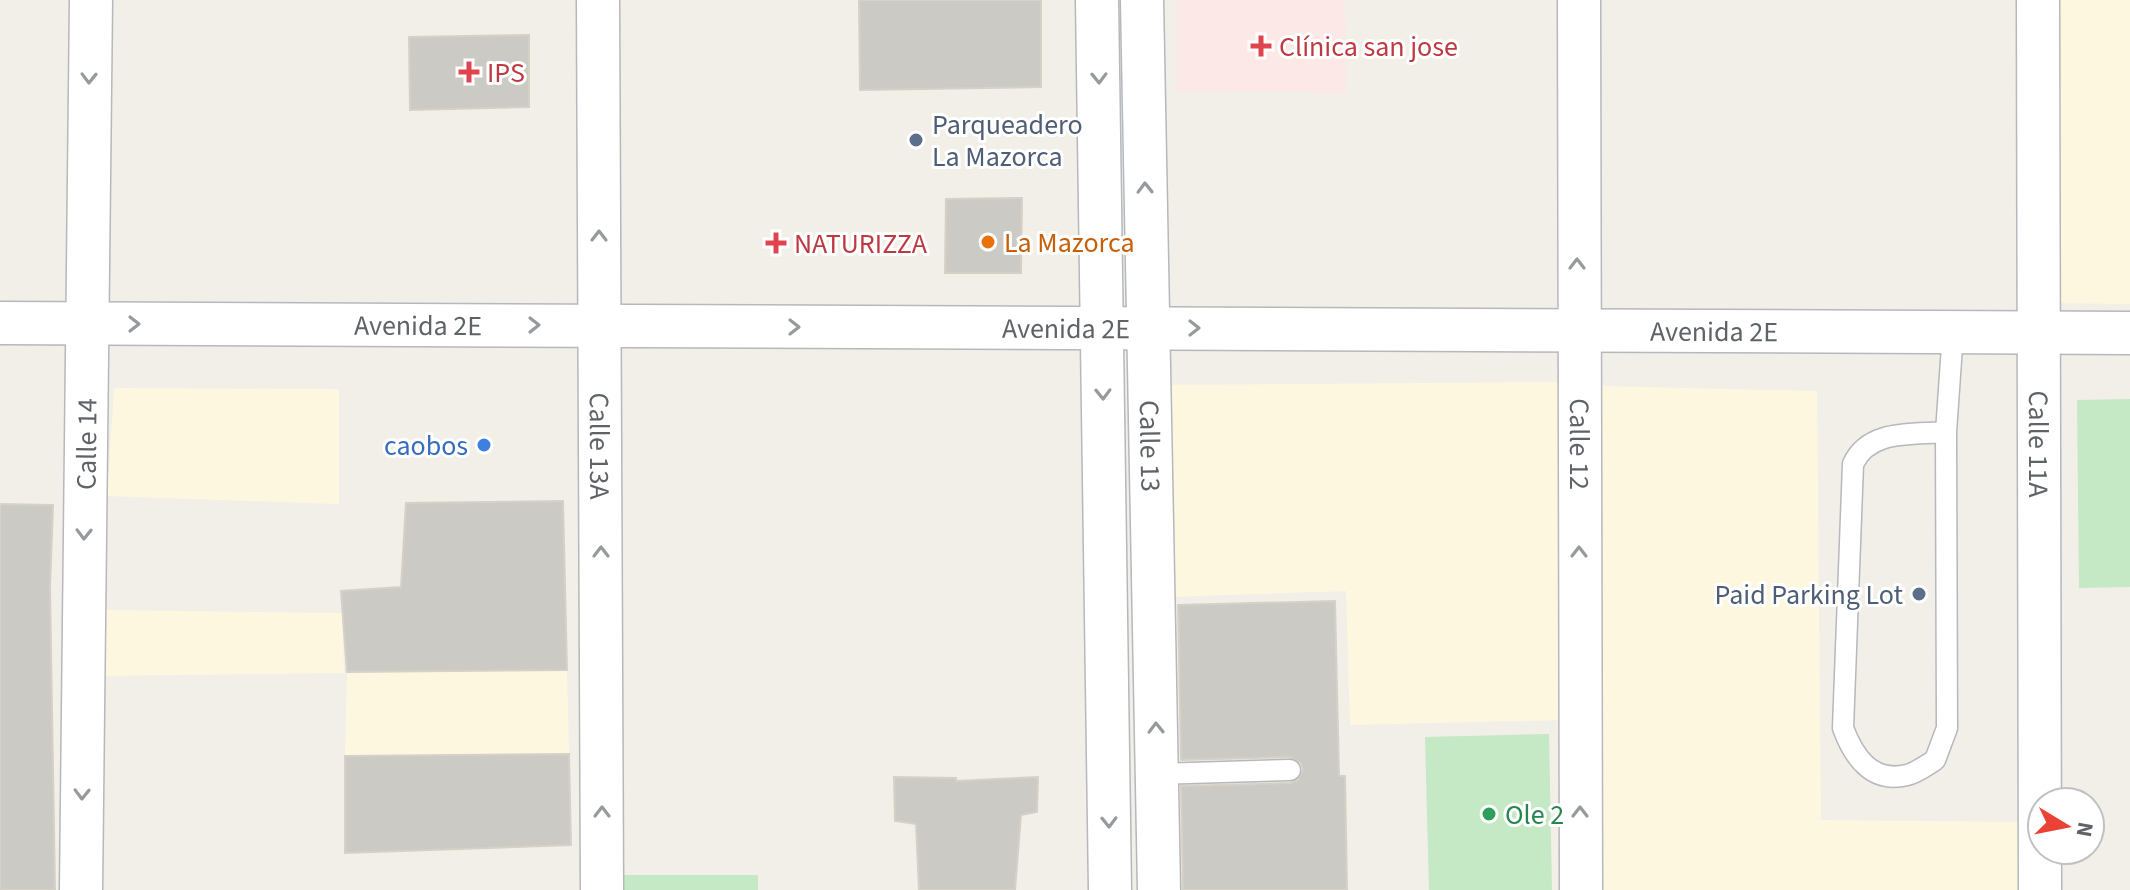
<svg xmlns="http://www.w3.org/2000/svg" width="2130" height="890" viewBox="0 0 2130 890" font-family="'Source Sans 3',sans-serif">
	<rect width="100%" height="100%" fill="#f1efe8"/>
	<!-- commercial -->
	<path fill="#fef7e0" d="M2060,0H2130V304L2057,303Z
		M1568,382L1563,720L1350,725L1346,591L1169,597L1165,385Z
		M1599,386L1817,391L1821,820L2022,822V890H1598Z
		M114,388L339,389V504L107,496Z
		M102,610L342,613L344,673L101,676Z
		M567,670L569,754L345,756L347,672Z"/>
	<!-- medical -->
	<path fill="#fce8e6" d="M1177,0H1345L1346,93L1177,91Z"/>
	<!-- green -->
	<path fill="#c5e8c5" d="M2130,399V587L2079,588L2077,400Z
		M1549,734L1552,890H1429L1425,737Z
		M619,875H758V890H619Z"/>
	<!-- building -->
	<path fill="#cccac5" stroke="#d6d1c6" stroke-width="2" d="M859,0H1041V87L860,90Z
		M529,35V107L410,110L409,37Z
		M1022,198L1021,273H945L946,199Z
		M563,501L567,670L347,672L341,591L401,587L406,503Z
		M0,504L53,505L50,588L55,890H0Z
		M1335,601L1339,776H1345L1347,890H1183L1181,786L1290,783L1297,781L1303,770L1301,763L1290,757L1181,760L1178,605Z
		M569,754L571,845L345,853V756Z
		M894,777L956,778V781L1038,777L1037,812L1021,815L1015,890H919L916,824L895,821Z"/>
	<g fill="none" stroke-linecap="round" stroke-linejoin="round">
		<!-- service casing -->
		<g stroke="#b5b8bc" stroke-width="23">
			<path id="service" d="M1946,432C1912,435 1869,429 1853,464L1843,728C1853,755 1871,784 1907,775C1916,773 1927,765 1935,760L1947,728L1946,432L1953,332
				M1157,774L1290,770"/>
		</g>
		<!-- minor casing -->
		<g stroke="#b5b8bc" stroke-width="45">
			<g id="minor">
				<path id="s1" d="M598,0L602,890"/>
				<path d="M1097,0L1110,890"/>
				<path id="s2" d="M1142,0L1159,890"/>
				<path id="s3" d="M1579,0L1581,890"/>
				<path id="s4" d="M2038,0L2040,890"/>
				<path id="s5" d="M0,323L2130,333"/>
				<path id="s6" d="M81,890L91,0"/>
			</g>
		</g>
		<!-- service -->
		<use href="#service" stroke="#fff" stroke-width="20"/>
		<!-- minor -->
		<use href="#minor" stroke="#fff" stroke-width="42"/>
	</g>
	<!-- one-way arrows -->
	<defs><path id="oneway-chevron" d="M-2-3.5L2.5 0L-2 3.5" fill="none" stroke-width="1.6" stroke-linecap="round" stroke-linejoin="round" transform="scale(2)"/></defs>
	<g stroke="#979a9d">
		<use href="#oneway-chevron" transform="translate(89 78) rotate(91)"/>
		<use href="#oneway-chevron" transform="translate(1099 78) rotate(89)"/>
		<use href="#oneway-chevron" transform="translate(1145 188) rotate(-91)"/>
		<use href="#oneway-chevron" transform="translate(599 236) rotate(-90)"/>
		<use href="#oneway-chevron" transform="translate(1577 264) rotate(-90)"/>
		<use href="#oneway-chevron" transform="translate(134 324)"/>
		<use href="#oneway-chevron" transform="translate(534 325)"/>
		<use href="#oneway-chevron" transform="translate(794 327)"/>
		<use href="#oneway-chevron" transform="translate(1194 328)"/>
		<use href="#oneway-chevron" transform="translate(1103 394) rotate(89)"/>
		<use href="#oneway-chevron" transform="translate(84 534) rotate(91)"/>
		<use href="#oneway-chevron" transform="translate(601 552) rotate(-90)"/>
		<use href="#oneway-chevron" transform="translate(1579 552) rotate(-90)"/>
		<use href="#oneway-chevron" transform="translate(1156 728) rotate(-91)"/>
		<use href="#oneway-chevron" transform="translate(82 794) rotate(91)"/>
		<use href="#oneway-chevron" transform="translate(602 812) rotate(-90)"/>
		<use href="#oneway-chevron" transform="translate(1580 812) rotate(-90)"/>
		<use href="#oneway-chevron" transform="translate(1109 822) rotate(89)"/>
	</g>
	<!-- markers -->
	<g fill="#e0444e" stroke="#fff" stroke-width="3">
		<path d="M1257 34h8v8h8v8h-8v8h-8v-8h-8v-8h8z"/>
		<path d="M465 60h8v8h8v8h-8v8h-8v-8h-8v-8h8z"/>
		<path d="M772 231h8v8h8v8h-8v8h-8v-8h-8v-8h8z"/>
	</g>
	<g fill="#5c6f8a" stroke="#fff" stroke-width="3">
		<circle cx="916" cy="140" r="8"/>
		<circle cx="1919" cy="594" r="8"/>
	</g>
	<circle fill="#e8710a" stroke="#fff" stroke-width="3" cx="988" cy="242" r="8"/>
	<circle fill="#3f7fe0" stroke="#fff" stroke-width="3" cx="484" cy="445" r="8"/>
	<circle fill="#2e9e5b" stroke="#fff" stroke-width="3" cx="1489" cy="814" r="8"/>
	<g text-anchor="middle" stroke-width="6" stroke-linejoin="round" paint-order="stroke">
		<!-- health labels -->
		<g font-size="28" fill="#be3a42" stroke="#fff" text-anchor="start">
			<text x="1279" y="56">Clínica san jose</text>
			<text x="487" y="82">IPS</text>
			<text x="794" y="253">NATURIZZA</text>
		</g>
		<!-- service labels -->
		<g font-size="28" fill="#4e5e75" stroke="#fff" text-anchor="start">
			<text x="932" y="134">Parqueadero<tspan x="932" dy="32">La Mazorca</tspan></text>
			<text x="1903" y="604" text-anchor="end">Paid Parking Lot</text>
		</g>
		<!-- food labels -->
		<g font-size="28" fill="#c56008" stroke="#fff" text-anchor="start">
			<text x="1004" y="252">La Mazorca</text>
		</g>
		<!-- street labels -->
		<g font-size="28" fill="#5f6368" stroke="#fff">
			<text dy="10" stroke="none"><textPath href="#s5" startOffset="418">Avenida 2E</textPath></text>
			<text dy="10" stroke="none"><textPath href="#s5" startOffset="1066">Avenida 2E</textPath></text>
			<text dy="10" stroke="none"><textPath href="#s5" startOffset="1714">Avenida 2E</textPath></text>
			<text dy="10" stroke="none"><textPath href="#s6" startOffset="446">Calle 14</textPath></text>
			<text dy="10" stroke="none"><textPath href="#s1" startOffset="446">Calle 13A</textPath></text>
			<text dy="10" stroke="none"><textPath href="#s2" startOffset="446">Calle 13</textPath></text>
			<text dy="10" stroke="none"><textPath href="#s3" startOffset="444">Calle 12</textPath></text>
			<text dy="10" stroke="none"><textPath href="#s4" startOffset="444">Calle 11A</textPath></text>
		</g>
		<!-- shop labels -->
		<g font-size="28" fill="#366cbe" stroke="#fff" text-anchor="end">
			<text x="468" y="455">caobos</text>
		</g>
		<!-- leisure labels -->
		<g font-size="28" fill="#27864d" stroke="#fff" text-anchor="start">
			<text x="1505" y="824">Ole 2</text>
		</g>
	</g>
	<!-- north arrow -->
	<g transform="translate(2066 826) rotate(100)"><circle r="38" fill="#ffffff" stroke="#bfc1c3" stroke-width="2"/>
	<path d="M0-6L14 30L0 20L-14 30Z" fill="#ea4335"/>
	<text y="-12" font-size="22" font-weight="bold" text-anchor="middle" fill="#5f6368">N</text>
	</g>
</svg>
